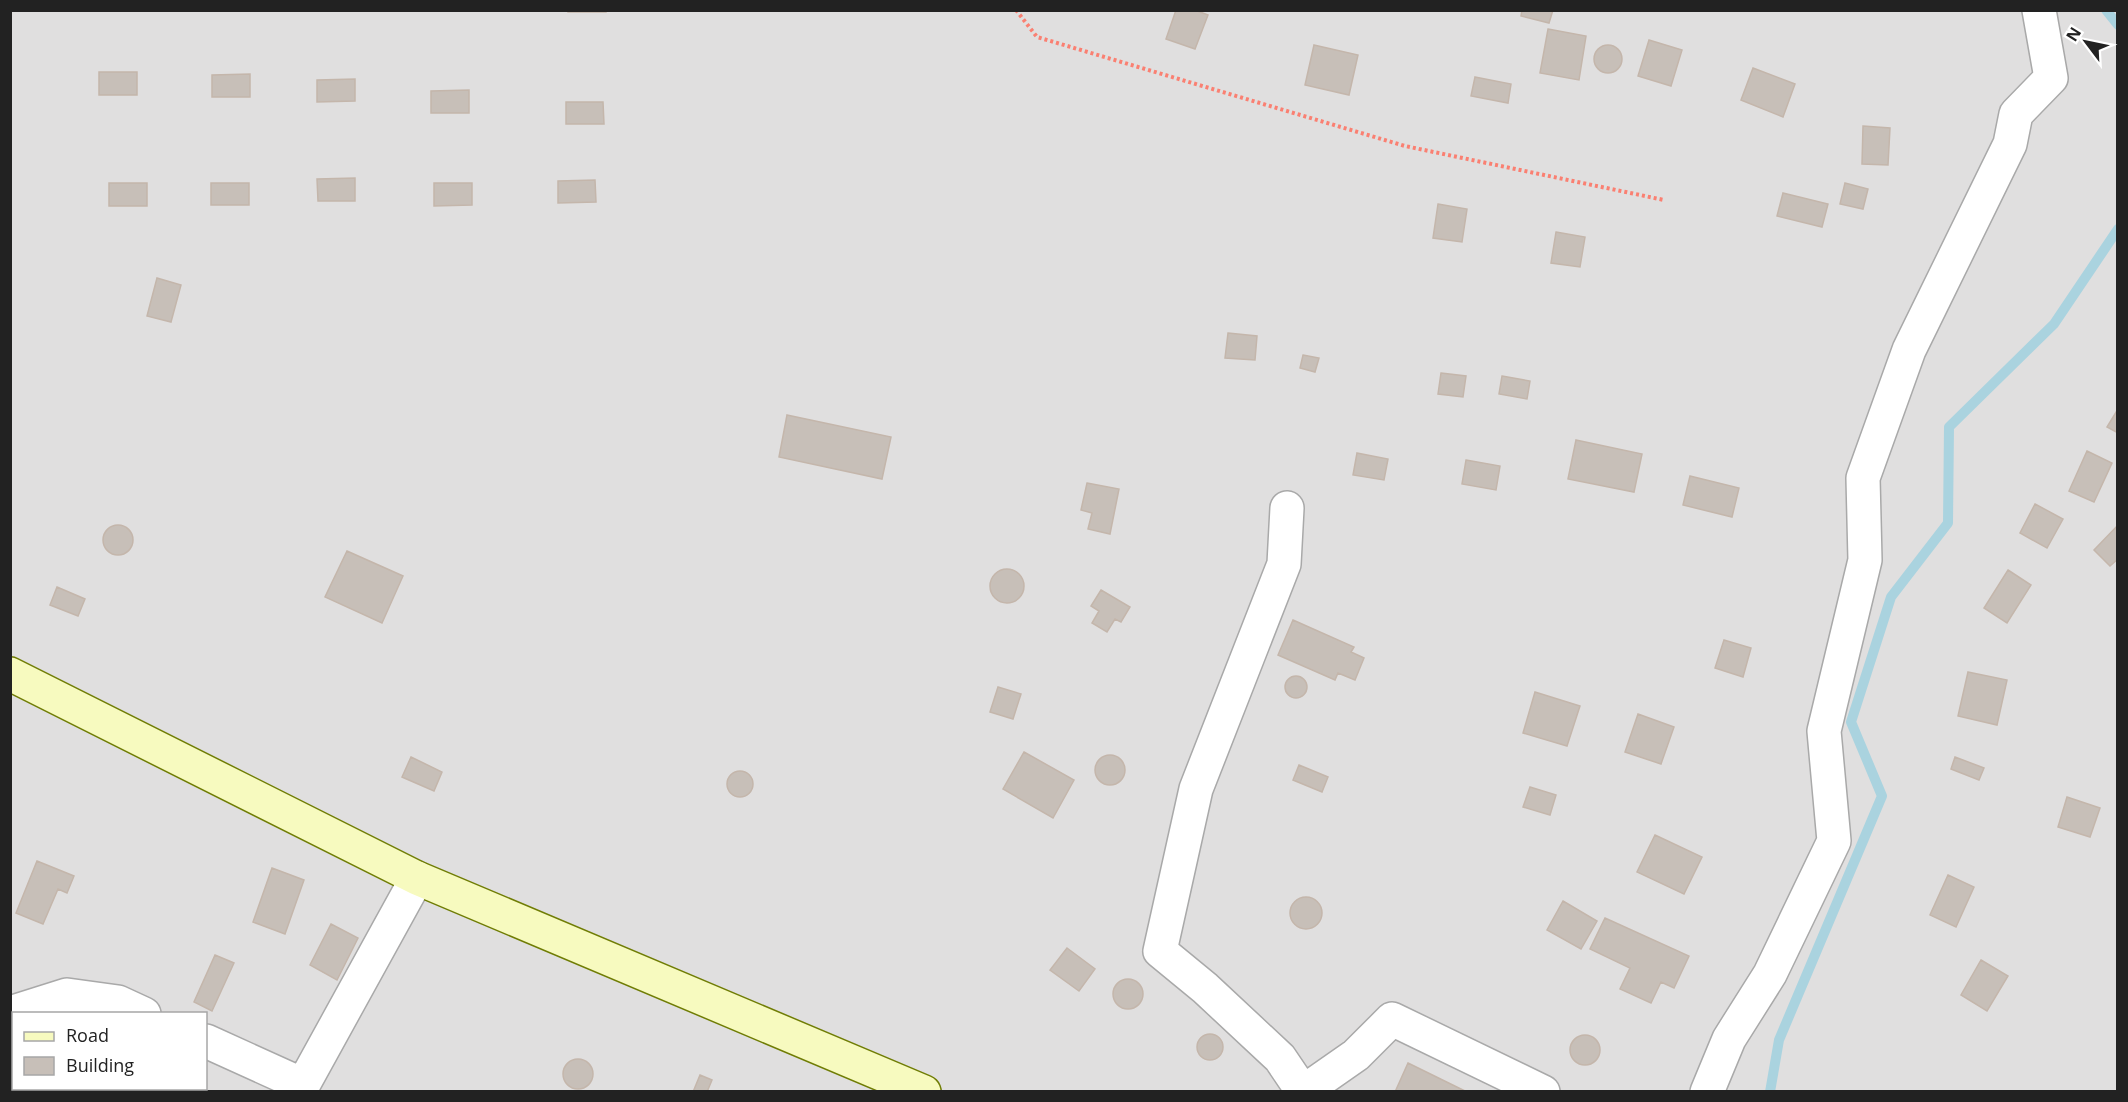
<svg xmlns="http://www.w3.org/2000/svg" width="2128" height="1102" viewBox="0 0 2128 1102" font-family="'Open Sans',sans-serif">
<style>
.residential{fill:#e0dfdf;fill-rule:evenodd}
.lines{fill:none;stroke-linecap:round;stroke-linejoin:round}
.stream{stroke:#aad3df;stroke-width:10}
.building{fill:#c7bfb8;stroke:#c4b6ab;stroke-width:1.5}
.street-casing{stroke:#a9a9a9;stroke-width:36}
.secondary-casing{stroke:#707d05;stroke-width:36}
.path{stroke:#fa8072;stroke-width:4;stroke-dasharray:3 3;stroke-linecap:butt}
.street{stroke:#fff;stroke-width:33}
.secondary{stroke:#f7fabf;stroke-width:33}
</style>
<rect width="100%" height="100%" fill="#f2efe9"/>
<path class="residential" d="M10,11H2117V1091H11ZM14,1014H206V1088H14Z"/>
<g class="lines">
<path class="stream" d="M2106,10L2118,25
M1770,1092L1779,1040L1882,796L1851,722L1891,597L1948,523L1949,427L2054,324L2118,229"/>
</g>
<path class="building" d="M568,10H606V12H568Z
M1176,10H1195L1208,15L1195,49L1166,39Z
M1522,10H1553L1549,23L1521,16Z
M1548,29L1586,36L1579,80L1540,73Z
M1649,40L1682,50L1671,86L1638,76Z
M1314,45L1358,55L1349,95L1305,85Z
M1594 59a14 14 0 1 1 28 0a14 14 0 1 1-28 0Z
M1753,68L1795,84L1783,117L1741,100Z
M99,72H137V95H99Z
M250,74V97H212V75Z
M1475,77L1511,84L1508,103L1471,96Z
M355,79V101L317,102V80Z
M469,90V113H431V91Z
M566,102H603L604,124H566Z
M1863,126L1890,128L1888,165L1862,164Z
M355,178V201H318L317,179Z
M595,180L596,202L558,203V181Z
M109,183H147V206H109Z
M211,183H249V205H211Z
M434,183H472V205L434,206Z
M1845,183L1868,189L1863,209L1840,204Z
M1783,193L1828,204L1822,227L1777,216Z
M1438,204L1467,209L1462,242L1433,238Z
M1556,232L1585,237L1580,267L1551,263Z
M157,278L181,285L171,322L147,316Z
M1228,333L1257,336L1255,360L1225,358Z
M1303,355L1319,358L1315,372L1300,368Z
M1441,373L1466,376L1463,397L1438,394Z
M1502,376L1530,381L1527,399L1499,394Z
M2118,409V433L2107,427Z
M787,415L891,437L882,479L779,457Z
M1576,440L1642,454L1634,492L1568,479Z
M2087,451L2112,463L2094,502L2069,491Z
M1357,453L1388,459L1384,480L1353,475Z
M1466,460L1500,466L1496,490L1462,484Z
M1690,476L1739,488L1732,517L1683,505Z
M1087,483L1119,489L1110,534L1088,529L1092,513L1081,510Z
M2035,504L2063,519L2047,548L2020,533Z
M2118,525V559L2110,566L2094,550Z
M103 540a15 15 0 1 1 30 0a15 15 0 1 1-30 0Z
M347,551L403,576L382,623L325,597Z
M990 586a17 17 0 1 1 34 0a17 17 0 1 1-34 0Z
M2008,570L2031,585L2007,623L1984,608Z
M57,587L85,599L78,616L50,605Z
M1101,590L1130,607L1121,622L1115,619L1107,632L1092,623L1099,611L1091,606Z
M1293,620L1354,647L1351,652L1364,658L1355,680L1338,673L1335,680L1278,655Z
M1724,640L1751,648L1743,677L1715,668Z
M1968,672L2007,680L1997,725L1958,716Z
M1285 687a11 11 0 1 1 22 0a11 11 0 1 1-22 0Z
M998,687L1021,694L1013,719L990,712Z
M1535,692L1580,706L1567,746L1523,733Z
M1638,714L1674,727L1661,764L1625,752Z
M1024,752L1074,780L1053,818L1003,789Z
M1095 770a15 15 0 1 1 30 0a15 15 0 1 1-30 0Z
M411,757L442,772L434,791L402,777Z
M1955,757L1984,768L1979,780L1951,769Z
M1299,765L1328,777L1322,792L1293,780Z
M727 784a13 13 0 1 1 26 0a13 13 0 1 1-26 0Z
M1530,787L1556,795L1550,815L1523,807Z
M2067,797L2100,808L2090,837L2058,827Z
M1655,835L1702,857L1684,894L1637,872Z
M37,861L74,876L67,893L58,889L43,924L16,913Z
M272,868L304,880L285,934L253,922Z
M1948,875L1974,887L1956,927L1930,915Z
M1290 913a16 16 0 1 1 32 0a16 16 0 1 1-32 0Z
M1563,901L1597,921L1581,949L1547,930Z
M1605,918L1689,956L1674,988L1661,982L1651,1003L1620,989L1630,968L1590,949Z
M331,924L358,938L337,980L310,965Z
M1067,948L1095,969L1079,991L1050,970Z
M215,955L234,963L212,1011L194,1002Z
M1981,960L2008,976L1987,1011L1961,995Z
M1113 994a15 15 0 1 1 30 0a15 15 0 1 1-30 0Z
M1197 1047a13 13 0 1 1 26 0a13 13 0 1 1-26 0Z
M1570 1050a15 15 0 1 1 30 0a15 15 0 1 1-30 0Z
M563 1074a15 15 0 1 1 30 0a15 15 0 1 1-30 0Z
M1408,1063L1467,1092H1395Z
M700,1075L712,1080L707,1092H693Z
M44,1088H121L122,1089L120,1092H43Z"/>
<g class="lines">
<g class="street-casing">
<path id="street" d="M1287,508L1284,564L1196,789L1160,951L1205,988L1280,1058L1303,1092
M10,1013L67,995L118,1002L144,1014
M206,1041L303,1085L417,878
M1303,1092L1356,1055L1392,1019L1543,1092
M1707,1092L1729,1039L1770,974L1834,841L1824,731L1865,560L1863,478L1909,350L2010,144L2016,114L2051,78L2039,10"/>
</g>
<g class="secondary-casing">
<path id="secondary" d="M10,674L417,878L924,1092"/>
</g>
<path class="path" d="M1016,10L1037,37L1405,146L1664,200"/>
<use href="#street" class="street"/>
<use href="#secondary" class="secondary"/>
</g>
<rect width="2128" height="1102" fill="none" stroke="#222222" stroke-width="24"/>
<rect x="12" y="1012" width="195" height="78" fill="#ffffff" stroke="#a7a7a7" stroke-width="1.5"/>
<rect x="24" y="1032" width="30" height="9" fill="#f7fabf" stroke="#a7a7a7" stroke-width="1.5"/>
<text x="66" y="1042" font-size="18" fill="#222222">Road</text>
<rect x="24" y="1057" width="30" height="18" fill="#c7bfb8" stroke="#a7a7a7" stroke-width="1.5"/>
<text x="66" y="1072" font-size="18" fill="#222222">Building</text>
<g transform="translate(2086 42) rotate(302)" stroke="#ffffff" stroke-width="4.5" paint-order="stroke">
<path d="M0-4.5L10 22L0 15L-10 22Z" fill="#222222"/>
<text y="-9" font-size="16" font-weight="bold" text-anchor="middle" fill="#222222">N</text>
</g>
</svg>
